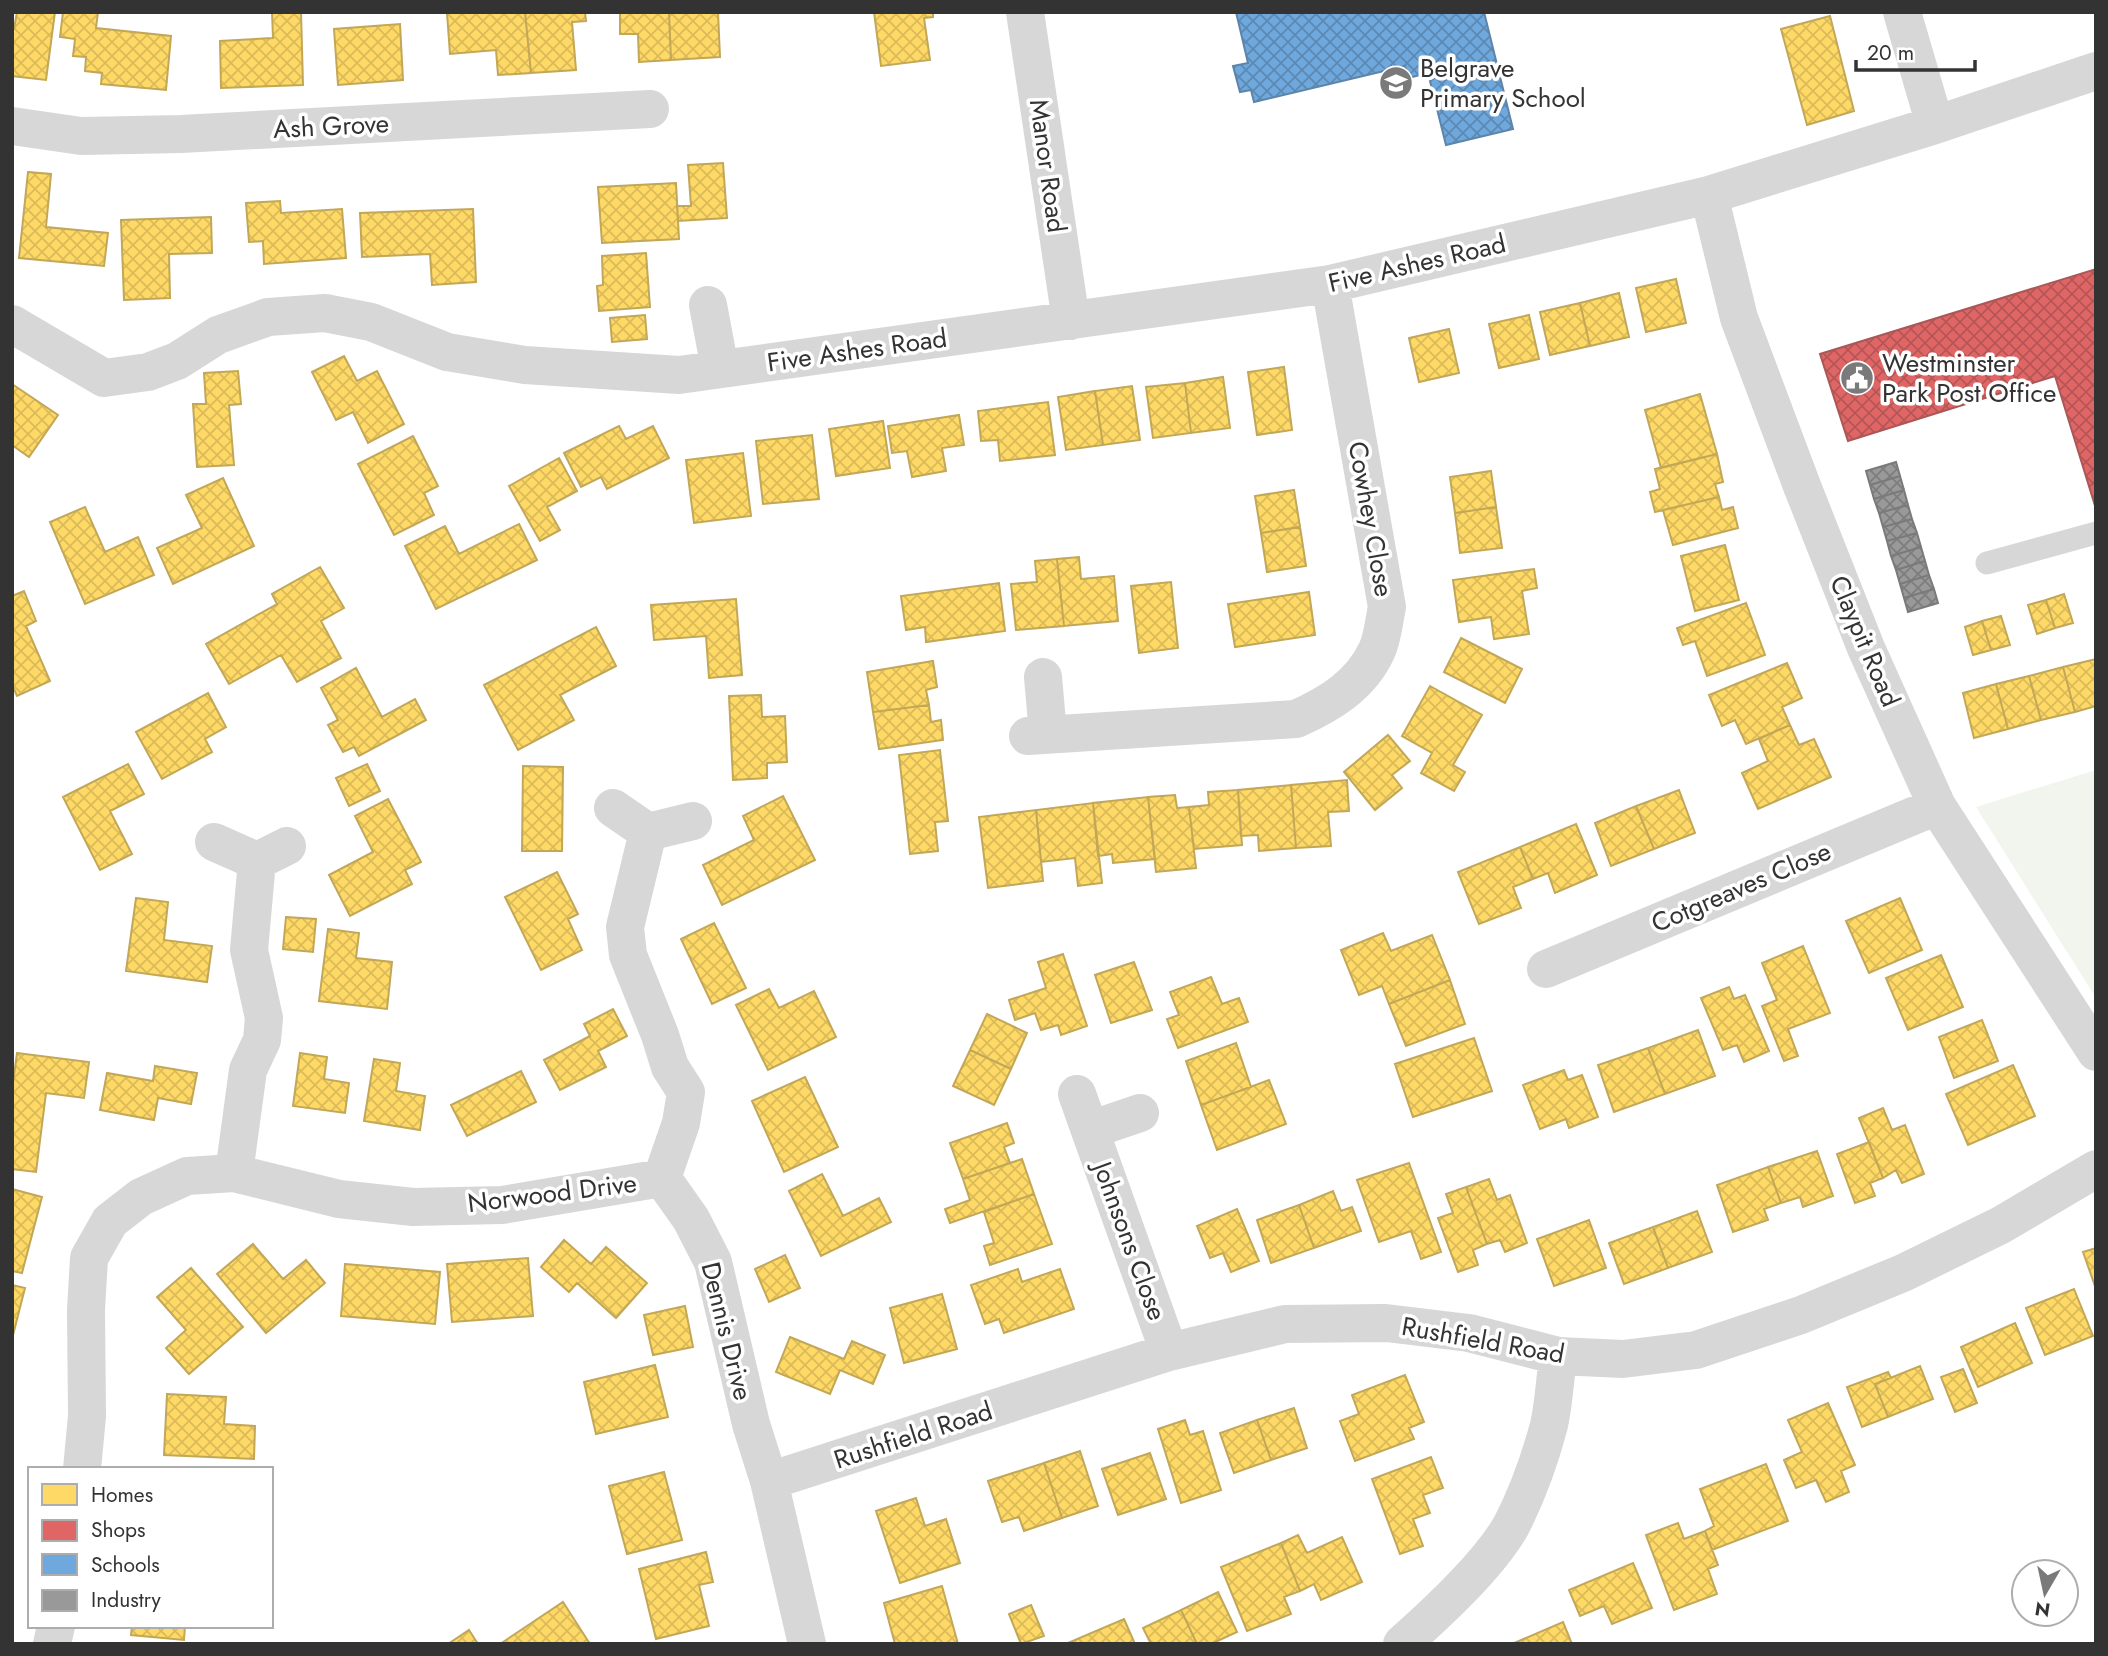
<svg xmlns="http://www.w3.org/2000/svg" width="2108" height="1656" viewBox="0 0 2108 1656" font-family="Jost,sans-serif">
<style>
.green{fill:#f1f5ed}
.homes{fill:url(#homes-cross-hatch);stroke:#c2a757;stroke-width:2}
.shops{fill:url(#shops-cross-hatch);stroke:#ac5757;stroke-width:2}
.schools{fill:url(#schools-cross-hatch);stroke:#5d85a9;stroke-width:2}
.industry{fill:url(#industry-cross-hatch);stroke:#7a7a7a;stroke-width:2}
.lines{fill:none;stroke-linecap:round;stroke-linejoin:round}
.service{stroke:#d7d7d7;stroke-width:23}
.minor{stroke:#d7d7d7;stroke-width:38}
.labels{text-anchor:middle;stroke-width:7;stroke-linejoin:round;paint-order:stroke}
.poi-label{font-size:26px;fill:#333;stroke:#fff;text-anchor:start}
.street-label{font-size:26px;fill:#333;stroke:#fff}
</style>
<defs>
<pattern id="homes-cross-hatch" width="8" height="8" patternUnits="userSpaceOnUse" patternTransform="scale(1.75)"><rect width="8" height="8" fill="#ffd966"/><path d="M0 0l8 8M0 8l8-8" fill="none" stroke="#dbbb59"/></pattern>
<pattern id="shops-cross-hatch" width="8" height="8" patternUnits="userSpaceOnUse" patternTransform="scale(1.75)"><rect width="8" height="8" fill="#e06666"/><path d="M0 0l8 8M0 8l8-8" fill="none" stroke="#b65555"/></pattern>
<pattern id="schools-cross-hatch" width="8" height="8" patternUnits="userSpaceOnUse" patternTransform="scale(1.75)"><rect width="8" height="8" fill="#6fa8dc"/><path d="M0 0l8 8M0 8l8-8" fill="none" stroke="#5c89b3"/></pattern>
<pattern id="industry-cross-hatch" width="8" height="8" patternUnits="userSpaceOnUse" patternTransform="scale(1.75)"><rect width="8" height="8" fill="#999"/><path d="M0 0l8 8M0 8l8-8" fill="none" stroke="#7d7d7d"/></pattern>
</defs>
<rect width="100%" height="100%" fill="#fff"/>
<path class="green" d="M2096,770V998L1976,807Z"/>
<path class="homes" d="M17,12H55L46,80L12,76V29H14Z
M63,12H98L96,28L171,36L166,90L101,84L102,73L85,71L86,57L73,56L75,39L60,37Z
M272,12H301L303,85L221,88L220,41L273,38Z
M525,12L531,73L498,75L496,50L450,54L447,13Z
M525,12H585L586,21L572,22L576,70L531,73Z
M620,12H669L671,60L639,62L638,34H620Z
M669,12H718L720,57L671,60Z
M874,12H933V17L924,18L930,60L881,66Z
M1830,16L1854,111L1807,125L1781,29Z
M400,24L403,80L338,85L334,29Z
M723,163L727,218L678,221L677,206H691L688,165Z
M28,172L51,174L46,227L108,233L104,266L19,258Z
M676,183L679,239L602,243L598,187Z
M280,201L281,213L342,209L346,258L264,264L263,241L249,242L246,203Z
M473,209L476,282L432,285L430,254L362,257L360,213Z
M211,217L212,253L169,254L170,298L124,300L121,220Z
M646,253L650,307L599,311L597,286L603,285L602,256Z
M1676,279L1686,323L1646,332L1636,288Z
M1619,293L1629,337L1590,346L1580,303Z
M1580,303L1590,346L1550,355L1540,312Z
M645,315L647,339L612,342L610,318Z
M1529,315L1539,359L1499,368L1489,324Z
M1449,329L1459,373L1419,382L1409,338Z
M344,356L357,381L377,371L404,424L368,443L353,412L336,420L312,372Z
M1284,367L1292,430L1257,435L1248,372Z
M238,371L241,404L229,405L234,465L197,467L193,404H206L204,373Z
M1223,377L1230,428L1191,433L1185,383Z
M1185,383L1191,433L1153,438L1146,387Z
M12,384L58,415L29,457L12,445Z
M1132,386L1140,440L1103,445L1095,391Z
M1095,391L1103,445L1066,450L1058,397Z
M1700,394L1717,454L1661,468L1645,410Z
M1048,402L1055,455L1000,461L998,440L981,441L978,411Z
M959,415L964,445L942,448L946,471L912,477L907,451L892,453L888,426Z
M883,421L890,468L836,476L829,429Z
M619,426L626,439L653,426L669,458L607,489L601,477L581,487L564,453Z
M812,435L819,499L763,504L756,441Z
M413,436L438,486L424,493L434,515L394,535L358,464Z
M743,453L751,516L694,523L686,460Z
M1717,454L1723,482L1715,484L1719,497L1655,512L1650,492L1660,489L1655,469Z
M559,458L577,491L547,507L560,530L540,541L509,486Z
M1491,471L1496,507L1455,513L1450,477Z
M223,478L254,546L173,584L157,548L202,528L186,495Z
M1294,490L1300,527L1261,533L1255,496Z
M1719,497L1722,510L1733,507L1738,528L1673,545L1663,510Z
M85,507L105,552L138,537L154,575L85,604L50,522Z
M1496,507L1502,548L1460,553L1455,513Z
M519,524L537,560L436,609L405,546L445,526L459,554Z
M1300,527L1306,566L1267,572L1261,533Z
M1725,545L1739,600L1695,611L1681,556Z
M1079,557L1081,579L1114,576L1118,621L1064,626L1057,559Z
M1057,559L1064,626L1016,630L1011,584L1037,582L1035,561Z
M320,567L344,608L321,621L341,658L297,682L281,655L229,684L206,644L277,604L272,594Z
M1534,569L1537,588L1522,591L1529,634L1494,639L1491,617L1459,622L1453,580Z
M1171,582L1178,648L1139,653L1131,586Z
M999,583L1005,631L926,642L925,627L906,630L901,596Z
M24,591L36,621L26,626L50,681L17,696L12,685V596Z
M1309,592L1315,635L1235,647L1228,604Z
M2064,594L2073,623L2055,628L2046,600Z
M736,599L742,675L709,678L706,636L654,640L651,605Z
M2046,600L2055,628L2037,634L2028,605Z
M1746,603L1765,655L1707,676L1695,641L1683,645L1677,628Z
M2001,616L2010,645L1991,650L1982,621Z
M1982,621L1991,650L1973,655L1965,627Z
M596,627L616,666L560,695L574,720L518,750L484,685Z
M1461,638L1522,669L1505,703L1444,672Z
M2096,659V706L2075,712L2063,667Z
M933,661L937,687L926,690L929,705L873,712L867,672Z
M1787,663L1802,698L1782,707L1790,725L1746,744L1735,720L1722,726L1709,695Z
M2063,667L2075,712L2041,720L2029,676Z
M356,668L382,717L415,699L426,720L359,756L354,747L343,752L328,725L338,720L321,688Z
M2029,676L2041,720L2008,729L1996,684Z
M1996,684L2008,729L1974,738L1963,693Z
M1430,686L1482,715L1453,765L1465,772L1454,791L1421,773L1432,753L1402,736Z
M208,693L226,727L205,739L212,752L162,779L136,732Z
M761,695L762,717L785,716L787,762L767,763V778L733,780L729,696Z
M929,705L931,722L941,720L943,740L879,749L873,712Z
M1790,725L1799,745L1814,739L1831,777L1758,809L1742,773L1768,761L1759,739Z
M1388,735L1410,761L1392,775L1402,788L1375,810L1344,772Z
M940,750L948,821L935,822L938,851L910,854L899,755Z
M128,764L144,794L110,811L132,854L100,870L63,797Z
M367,764L380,791L349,806L336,778Z
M523,766L563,767L562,851H522Z
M1347,780L1349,811L1328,812L1331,846L1296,848L1291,785Z
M1291,785L1296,848L1259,851L1258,835L1241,836L1238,790Z
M1238,790L1242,845L1194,849L1189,807L1209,805L1208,792Z
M1679,790L1695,833L1654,849L1636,806Z
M1175,795L1177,808L1189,807L1196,868L1156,872L1148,797Z
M783,796L815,860L722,905L703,865L754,840L743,816Z
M1148,797L1155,859L1113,863L1112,854L1098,856L1093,803Z
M388,799L421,862L405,870L412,884L350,916L329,875L373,852L355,816Z
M1093,803L1102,883L1078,886L1075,858L1041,862L1036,810Z
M1636,806L1654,849L1611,866L1595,823Z
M1036,810L1043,881L988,888L979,817Z
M1576,824L1597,875L1555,893L1548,873L1533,879L1520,847Z
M1520,847L1533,879L1513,887L1521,908L1479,924L1458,872Z
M557,872L578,914L568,919L582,950L541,970L505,897Z
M136,898L168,902L164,940L212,946L207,982L126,971Z
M1900,898L1922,950L1869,973L1846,921Z
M286,917L316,919L313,952L283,949Z
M714,923L746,988L712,1004L681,939Z
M328,929L359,933L356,958L392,962L387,1009L319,1001Z
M1383,933L1391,951L1432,935L1450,980L1389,1004L1382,986L1359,995L1341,950Z
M1803,946L1830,1013L1788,1029L1798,1056L1784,1061L1762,1006L1777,1000L1762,963Z
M1063,954L1087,1026L1061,1035L1058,1025L1041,1030L1035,1013L1015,1020L1009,1000L1046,988L1038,962Z
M1941,955L1963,1007L1908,1030L1886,978Z
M1134,962L1152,1010L1111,1023L1095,975Z
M1211,977L1222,1004L1239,998L1248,1022L1178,1048L1167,1019L1179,1015L1170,992Z
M1450,980L1465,1024L1406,1046L1389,1004Z
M1729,987L1734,999L1745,995L1769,1051L1744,1062L1737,1045L1723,1050L1701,998Z
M769,989L779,1008L814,991L836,1037L768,1070L736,1005Z
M613,1009L627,1036L598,1051L606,1067L560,1090L544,1060L590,1036L584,1024Z
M987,1014L1027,1033L1011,1069L970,1050Z
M1982,1020L1998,1061L1954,1078L1939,1037Z
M1698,1030L1715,1076L1665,1094L1648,1048Z
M1474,1038L1492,1091L1413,1117L1395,1064Z
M1236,1043L1251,1087L1201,1105L1186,1061Z
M1648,1048L1665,1094L1614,1112L1598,1065Z
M970,1050L1011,1069L994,1105L953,1086Z
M17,1053L89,1062L84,1098L46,1093L36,1172L12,1169V1090Z
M300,1053L327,1057L324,1079L349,1083L345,1113L293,1106Z
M374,1059L400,1063L396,1091L425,1096L420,1130L364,1121Z
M2013,1065L2035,1116L1968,1145L1946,1094Z
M155,1066L197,1073L191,1104L158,1098L154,1120L100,1110L107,1073L153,1081Z
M1564,1070L1568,1080L1582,1075L1598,1117L1569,1128L1566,1119L1540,1129L1523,1085Z
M521,1071L536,1102L467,1136L451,1105Z
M805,1077L838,1147L784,1172L752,1101Z
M1269,1080L1286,1124L1217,1150L1201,1105Z
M1883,1108L1892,1130L1905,1125L1924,1174L1902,1183L1896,1170L1883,1178L1859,1118Z
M1007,1123L1014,1143L1004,1147L1010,1163L963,1179L950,1143Z
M1869,1142L1883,1178L1870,1183L1875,1196L1855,1203L1837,1154Z
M1817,1151L1833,1196L1803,1207L1800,1197L1781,1203L1768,1167Z
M1022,1159L1034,1194L950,1223L945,1209L970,1200L963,1179Z
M1409,1163L1441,1252L1421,1259L1411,1231L1379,1242L1357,1180Z
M1768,1167L1781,1203L1764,1209L1768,1220L1733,1232L1717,1185Z
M822,1174L843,1216L879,1198L891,1222L821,1256L789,1191Z
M1489,1179L1497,1200L1510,1195L1527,1243L1505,1252L1500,1240L1487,1244L1466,1187Z
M1466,1187L1487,1244L1473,1250L1478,1265L1458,1272L1438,1218L1453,1213L1446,1194Z
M12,1189L42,1197L22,1273L12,1271Z
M1333,1191L1341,1211L1352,1207L1361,1231L1314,1248L1299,1205Z
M1034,1194L1052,1244L990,1265L984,1246L994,1243L984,1212Z
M1299,1205L1314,1248L1271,1263L1257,1220Z
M1237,1209L1259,1261L1231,1272L1223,1253L1210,1258L1197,1226Z
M1697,1211L1712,1252L1668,1268L1653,1227Z
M1589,1220L1606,1268L1554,1286L1537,1239Z
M1653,1227L1668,1268L1624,1284L1609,1243Z
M564,1240L591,1264L606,1247L647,1283L616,1318L577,1283L569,1292L541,1267Z
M253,1244L283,1279L306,1260L325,1283L266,1333L217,1274Z
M2096,1248V1289L2083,1252Z
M785,1255L800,1288L769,1302L755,1269Z
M528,1258L533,1316L452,1322L447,1264Z
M345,1264L440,1272L435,1324L341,1316Z
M191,1268L243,1327L189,1374L166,1348L186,1330L157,1297Z
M1018,1269L1022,1282L1060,1269L1074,1309L1004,1333L999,1319L985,1324L971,1285Z
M12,1285L25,1288L12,1339Z
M2074,1289L2093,1336L2045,1355L2026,1308Z
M942,1294L957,1349L904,1363L890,1308Z
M685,1306L693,1347L653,1355L644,1315Z
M2015,1323L2032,1363L1978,1387L1961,1347Z
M790,1337L844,1359L852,1341L885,1355L873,1384L840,1370L830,1394L776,1372Z
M655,1365L668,1417L596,1434L584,1382Z
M1920,1366L1933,1399L1888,1417L1875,1384Z
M1963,1369L1977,1403L1955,1412L1941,1377Z
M1888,1372L1891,1378L1875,1384L1888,1417L1862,1427L1847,1387Z
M1405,1375L1424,1422L1409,1428L1414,1439L1355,1461L1340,1421L1359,1414L1352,1395Z
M167,1394L226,1397L224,1424L255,1426L254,1459L164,1455Z
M1828,1403L1855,1465L1841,1471L1849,1492L1826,1502L1816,1480L1796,1488L1784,1460L1802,1452L1788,1420Z
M1294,1408L1307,1448L1271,1460L1257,1420Z
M1185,1420L1190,1435L1203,1431L1221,1490L1181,1503L1158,1429Z
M1257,1420L1271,1460L1234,1473L1220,1433Z
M1080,1451L1098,1506L1062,1518L1044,1463Z
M1150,1453L1166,1499L1118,1515L1102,1469Z
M1431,1457L1443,1488L1423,1495L1430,1513L1413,1519L1423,1546L1400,1554L1372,1479Z
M1044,1463L1062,1518L1024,1531L1019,1517L1002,1522L988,1481Z
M1766,1464L1788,1521L1712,1550L1705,1531L1714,1526L1700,1489Z
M664,1472L682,1540L627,1554L609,1486Z
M916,1498L925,1526L946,1519L960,1563L900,1583L876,1511Z
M1678,1523L1684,1539L1705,1531L1718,1565L1708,1569L1717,1594L1674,1610L1646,1535Z
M1298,1535L1307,1553L1342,1537L1362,1582L1321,1600L1314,1584L1300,1591L1281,1543Z
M1281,1543L1300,1591L1284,1597L1291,1614L1247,1631L1221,1567Z
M706,1552L713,1582L699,1585L709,1626L656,1639L639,1569Z
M1633,1563L1652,1608L1612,1624L1604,1606L1580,1616L1569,1590Z
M942,1586L958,1644H895L884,1603Z
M1218,1592L1237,1632L1211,1644H1197L1181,1610Z
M563,1602L590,1644H500Z
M1031,1605L1044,1636L1021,1644L1009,1614Z
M1181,1610L1197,1644H1151L1143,1628Z
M1124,1619L1135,1644L1068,1643Z
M1563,1622L1572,1644H1512Z
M132,1626H185L184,1640L131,1635Z
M469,1630L478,1644H448Z"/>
<path class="shops" d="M2096,269V509L2055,376L1848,441L1820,354Z"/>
<path class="schools" d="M1236,12H1484L1513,129L1446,145L1428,73L1408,78L1405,66L1254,102L1251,90L1240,92L1233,66L1248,63Z"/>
<path class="industry" d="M1896,462L1900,476L1870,485L1866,471Z
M1900,476L1904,490L1874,499L1870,485Z
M1904,490L1908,505L1879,513L1874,499Z
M1908,505L1912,519L1883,527L1879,513Z
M1912,519L1917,533L1887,541L1883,527Z
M1917,533L1921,547L1891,556L1887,541Z
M1921,547L1925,561L1896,570L1891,556Z
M1925,561L1929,575L1900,584L1896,570Z
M1929,575L1934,589L1904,598L1900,584Z
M1934,589L1938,603L1908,612L1904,598Z"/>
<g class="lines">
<path class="service" d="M1987,563L2096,533"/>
<path class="minor" d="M1025,12L1071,321
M1902,12L1935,125
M12,126L81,136L181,134L650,109
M1709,195L1739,318L1802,486L1866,648L1937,806L2096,1052
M708,305L720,369
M12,324L104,378L148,372L177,361L218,335L268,317L325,313L371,322L447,352L525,365L679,375L1330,284L1709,195L1935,125L2096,71
M1043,677L1048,734
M1028,736L1296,719C1330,704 1361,685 1377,650C1383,637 1384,620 1387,607L1330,284
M613,808L648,832L693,821
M648,832L625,927L628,955L660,1035L670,1067L686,1092L681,1123L662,1178L691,1219L713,1262L751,1424L769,1481L807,1644
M214,842L257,861L287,846
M1546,969L1937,806
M1077,1094L1169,1352
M1090,1130L1140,1113
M234,1173L248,1070L262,1040L264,1018L249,950L257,861
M82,1469L87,1416L86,1310L89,1258L110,1221L141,1197L187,1176L234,1173L339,1199L413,1207L502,1205L662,1178
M769,1481L1169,1352L1285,1324L1386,1323L1469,1333L1558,1356L1623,1359L1696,1350L1801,1315L1903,1273L2001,1225L2096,1169
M52,1644L56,1626
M1402,1644C1437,1613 1488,1566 1511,1526C1527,1495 1540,1459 1549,1425C1554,1403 1555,1379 1558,1356"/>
</g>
<defs>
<g id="school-disc" transform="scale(1.75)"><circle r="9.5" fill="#7a7a7a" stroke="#fff"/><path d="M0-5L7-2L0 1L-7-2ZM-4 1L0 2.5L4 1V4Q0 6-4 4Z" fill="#fff"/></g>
<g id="civic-disc" transform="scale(1.75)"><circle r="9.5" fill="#7a7a7a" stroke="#fff"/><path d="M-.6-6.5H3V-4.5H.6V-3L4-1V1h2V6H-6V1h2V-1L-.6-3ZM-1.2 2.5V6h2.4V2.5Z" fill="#fff"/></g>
</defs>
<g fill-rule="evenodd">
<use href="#school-disc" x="1396" y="83"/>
<use href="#civic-disc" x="1857" y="378"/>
</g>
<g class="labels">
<g class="poi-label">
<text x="1420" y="77">Belgrave<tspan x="1420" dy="30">Primary School</tspan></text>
<text x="1882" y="372">Westminster<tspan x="1882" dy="30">Park Post Office</tspan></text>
</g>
<g class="street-label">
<text transform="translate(331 126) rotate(-3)" y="9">Ash Grove</text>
<text transform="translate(1048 166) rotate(82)" y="9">Manor Road</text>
<text transform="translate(1417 263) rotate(-13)" y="9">Five Ashes Road</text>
<text transform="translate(857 350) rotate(-8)" y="9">Five Ashes Road</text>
<text transform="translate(1371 519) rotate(80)" y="9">Cowhey Close</text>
<text transform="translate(1865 641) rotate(67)" y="9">Claypit Road</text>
<text transform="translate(1741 887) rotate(-23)" y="9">Cotgreaves Close</text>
<text transform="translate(552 1193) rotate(-7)" y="9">Norwood Drive</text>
<text transform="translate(1130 1241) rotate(70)" y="9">Johnsons Close</text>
<text transform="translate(727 1331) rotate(76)" y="9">Dennis Drive</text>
<text transform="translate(1483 1340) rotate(10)" y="9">Rushfield Road</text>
<text transform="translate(913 1435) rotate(-18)" y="9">Rushfield Road</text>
</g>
</g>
<rect width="2108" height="1656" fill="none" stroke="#333333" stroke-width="28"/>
<rect x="28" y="1467" width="245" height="161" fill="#ffffff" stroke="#adadad" stroke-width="2"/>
<rect x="42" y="1484" width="35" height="21" fill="#ffd966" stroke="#adadad" stroke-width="2"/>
<text x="91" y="1502" font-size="21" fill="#333333">Homes</text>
<rect x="42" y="1520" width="35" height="21" fill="#e06666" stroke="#adadad" stroke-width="2"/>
<text x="91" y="1537" font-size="21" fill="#333333">Shops</text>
<rect x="42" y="1554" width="35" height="21" fill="#6fa8dc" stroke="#adadad" stroke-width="2"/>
<text x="91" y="1572" font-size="21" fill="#333333">Schools</text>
<rect x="42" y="1590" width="35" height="21" fill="#999999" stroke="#adadad" stroke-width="2"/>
<text x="91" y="1607" font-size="21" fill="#333333">Industry</text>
<g transform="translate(2045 1593) rotate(189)"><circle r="33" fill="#ffffff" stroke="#adadad" stroke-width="2"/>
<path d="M0-5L12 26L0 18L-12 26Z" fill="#7a7a7a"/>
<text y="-10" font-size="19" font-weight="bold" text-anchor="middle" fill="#333333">N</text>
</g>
<path d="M1856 60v10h119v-10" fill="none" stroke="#333333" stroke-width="3.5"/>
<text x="1867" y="60" font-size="21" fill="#333333" stroke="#ffffff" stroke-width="5" paint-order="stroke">20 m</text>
</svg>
